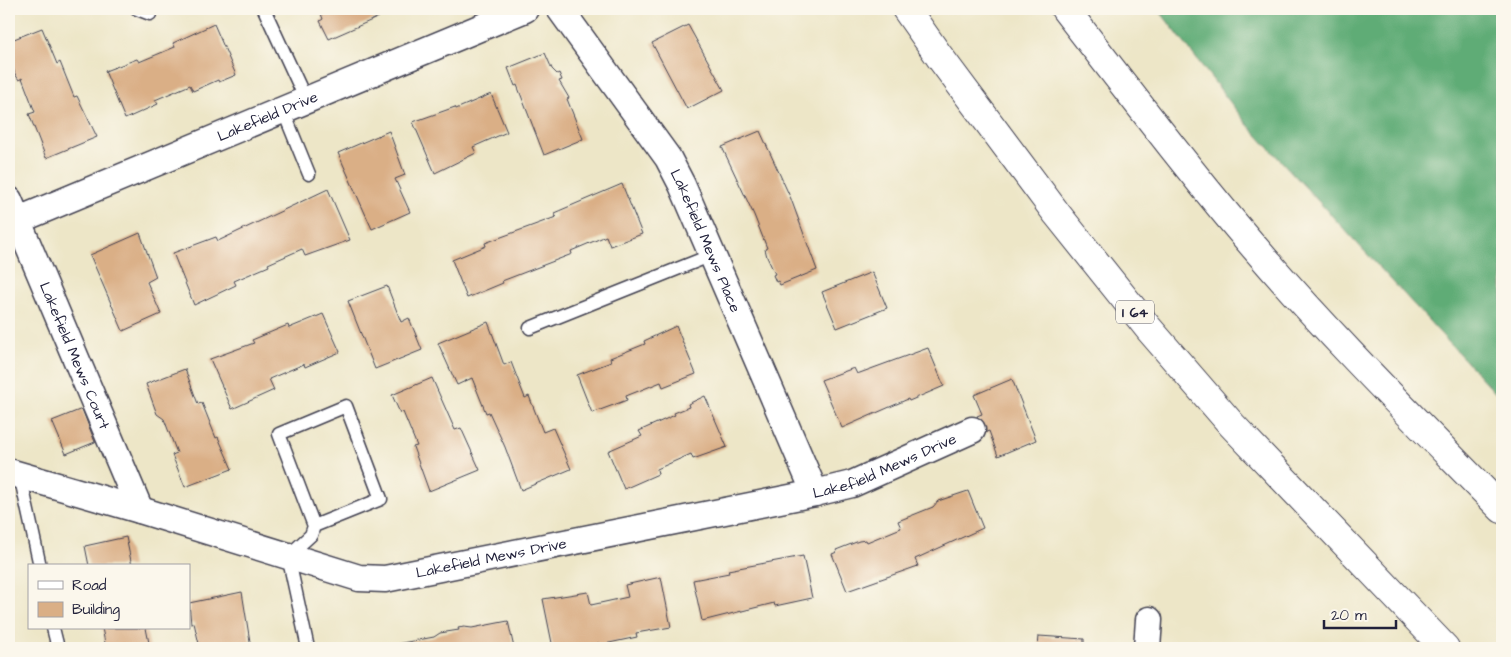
<svg xmlns="http://www.w3.org/2000/svg" width="1511" height="657" viewBox="0 0 1511 657" font-family="'Architects Daughter',sans-serif">
<style>
.forest{fill:#5fac76;stroke:#406758}
.building{fill:#daaf86}
.lines{fill:none;stroke-linecap:round;stroke-linejoin:round}
.service-casing{stroke:#403f50;stroke-width:15}
.minor-casing{stroke:#403f50;stroke-width:29}
.motorway-casing{stroke:#403f50;stroke-width:30}
.service{stroke:#fff;stroke-width:12}
.minor{stroke:#fff;stroke-width:26}
.motorway{stroke:#fff;stroke-width:28}
.labels{text-anchor:middle;stroke-width:4.5;stroke-linejoin:round;paint-order:stroke}
.shield{fill:#fbf7ec;stroke:#636270;stroke-width:1}
.shield-label{font-size:14px;font-weight:bold;fill:#22223b}
.street-label{font-size:15px;fill:#22223b;stroke:#fbf7ec}
</style>
<rect width="100%" height="100%" fill="#fbf7ec"/>
<filter id="ink" filterUnits="userSpaceOnUse"><feTurbulence type="fractalNoise" baseFrequency=".02" numOctaves="2"/><feDisplacementMap in="SourceGraphic" scale="10" xChannelSelector="R" yChannelSelector="G"/><feConvolveMatrix kernelMatrix="1 2 1 2 8 2 1 2 1" color-interpolation-filters="sRGB"/></filter>
<filter id="wash" filterUnits="userSpaceOnUse"><feTurbulence type="fractalNoise" baseFrequency=".0096" numOctaves="4" result="noise"/><feDisplacementMap in="SourceGraphic" scale="20" xChannelSelector="R" yChannelSelector="G"/><feGaussianBlur stdDeviation="1.12" result="paint"/><feColorMatrix in="noise" values="0 0 0 0 0 0 0 0 0 0 0 0 0 0 0 0 0 1.4 0 .05"/><feComposite in="paint" operator="in"/></filter>
<g filter="url(#wash)">
<rect width="100%" height="100%" fill="#ede6c7"/>
<path class="forest" d="M1158,9H1502V400L1247,124Z"/>
<g id="blocks">
<path class="building" d="M319,9H376L379,17L329,39L320,21L323,19Z
M214,24L236,75L219,82L218,80L193,91L190,85L155,100L158,104L125,119L105,71L137,59L139,62L175,47L173,43Z
M688,25L724,90L687,109L652,43Z
M42,28L57,64L60,62L74,97L77,96L97,137L46,158L29,114L35,112L22,78L19,80L15,74L9,54V41Z
M545,53L552,69L557,74L559,73L562,80L559,81L569,98L567,99L583,139L544,155L517,85L515,86L508,68Z
M491,94L507,132L473,147L476,153L435,173L413,122L455,107L456,109Z
M389,131L405,175L395,179L410,212L372,229L338,153Z
M760,131L791,199L817,270L780,285L778,281L776,282L773,275L775,274L767,257L765,249L767,248L754,215L722,147Z
M622,184L642,234L610,246L606,236L571,251L572,254L502,281L503,283L467,298L452,260L486,246L485,243L556,217L554,213Z
M328,189L350,240L305,256L302,249L268,264L269,266L234,281L236,285L194,305L173,253L216,237L218,241Z
M140,233L156,277L147,282L161,314L123,331L90,255Z
M872,272L887,308L837,328L822,292Z
M387,286L401,322L409,318L422,350L375,369L348,301Z
M323,314L340,352L305,367L304,364L269,379L274,390L232,409L210,359L254,343L252,340L288,325L289,328Z
M488,322L504,365L511,362L525,398L529,396L543,432L553,428L571,469L521,490L505,447L489,412L486,413L472,378L457,385L438,343Z
M676,326L696,374L663,387L661,382L626,396L627,400L592,413L577,375L611,362L610,358L645,344L644,341Z
M928,348L944,386L909,401L908,399L842,428L821,380L854,368L857,374Z
M185,369L198,404L202,403L216,438L218,437L232,469L185,487L172,455L177,453L164,419L157,414L146,384Z
M432,378L455,430L461,428L480,470L429,491L413,447L417,446L403,412L400,413L392,395Z
M1012,379L1036,440L998,456L989,431L984,433L977,416L982,414L974,395Z
M705,396L727,447L693,459L691,454L657,469L658,474L624,489L608,451L642,436L639,431L675,415L674,413L689,407L688,404Z
M82,409L95,442L66,454L52,421Z
M968,491L983,528L915,559L918,566L847,591L832,554L837,552L836,550L859,541L866,540L867,542L901,528L898,521L933,507L938,501Z
M126,537L132,566H89L85,546Z
M803,556L812,598L775,606L774,603L702,621L693,580L729,573L728,570Z
M661,577L671,627L636,633L637,637L600,645L599,643L575,648H553L543,599L588,592L591,605L628,597L625,585Z
M242,592L251,648H200L194,623L191,624L189,603Z
M508,621L514,648H375L434,637L440,633L459,630L458,628L464,627L472,628Z
M102,628H146L150,648H106Z
M1039,636L1084,639V648H1038Z"/>
</g>
</g>
<g filter="url(#ink)">
<use href="#blocks" fill-opacity="0" stroke="#403f50" stroke-width="1"/>
<g class="lines">
<g class="service-casing">
<path id="service" d="M137,9L150,14
M264,9L306,100
M283,110L309,174
M530,328L712,255
M20,475L40,566
M53,628L58,648
M308,648L288,556L311,535L314,526L381,499L346,406L279,434L314,526"/>
</g>
<g class="minor-casing">
<g id="minor">
<path id="s1" d="M560,9L668,158L682,185L815,493"/>
<path id="s2" d="M9,200L140,510"/>
<path id="s3" d="M9,224L525,9"/>
<path id="s4" d="M9,472L140,510L359,578L385,579L815,493L852,484L972,430"/>
<path d="M1147,648L1149,620"/>
</g>
</g>
<g class="motorway-casing">
<path id="motorway" d="M906,9L939,56L1057,214L1149,329L1232,425L1445,648
M1065,9C1127,89 1189,171 1255,248C1333,339 1418,423 1502,509"/>
</g>
<use href="#service" class="service"/>
<use href="#minor" class="minor"/>
<use href="#motorway" class="motorway"/>
</g>
</g>
<g class="labels">
<rect class="shield" x="1116" y="300.5" width="38" height="23" rx="4"/>
<g class="shield-label">
<text x="1135" y="317">I 64</text>
</g>
<g class="street-label">
<text dy="5" stroke="none"><textPath href="#s3" startOffset="280">Lakefield Drive</textPath></text>
<text dy="5" stroke="none"><textPath href="#s1" startOffset="275">Lakefield Mews Place</textPath></text>
<text dy="5" stroke="none"><textPath href="#s2" startOffset="169">Lakefield Mews Court</textPath></text>
<text dy="5" stroke="none"><textPath href="#s4" startOffset="905">Lakefield Mews Drive</textPath></text>
<text dy="5" stroke="none"><textPath href="#s4" startOffset="500">Lakefield Mews Drive</textPath></text>
</g>
</g>
<rect width="1511" height="657" fill="none" stroke="#fbf7ec" stroke-width="30"/>
<rect x="28" y="564" width="162" height="65" fill="#fbf7ec" stroke="#a4a2a5"/>
<rect x="38" y="581" width="25" height="8" fill="#ffffff" stroke="#a4a2a5"/>
<text x="72" y="590" font-size="15" fill="#22223b">Road</text>
<rect x="38" y="602" width="25" height="15" fill="#daaf86" stroke="#a4a2a5"/>
<text x="72" y="614" font-size="15" fill="#22223b">Building</text>
<path d="M1324 620v8h72v-8" fill="none" stroke="#22223b" stroke-width="2.5"/>
<text x="1331" y="620" font-size="15" fill="#22223b" stroke="#fbf7ec" stroke-width="4" paint-order="stroke">20 m</text>
</svg>
